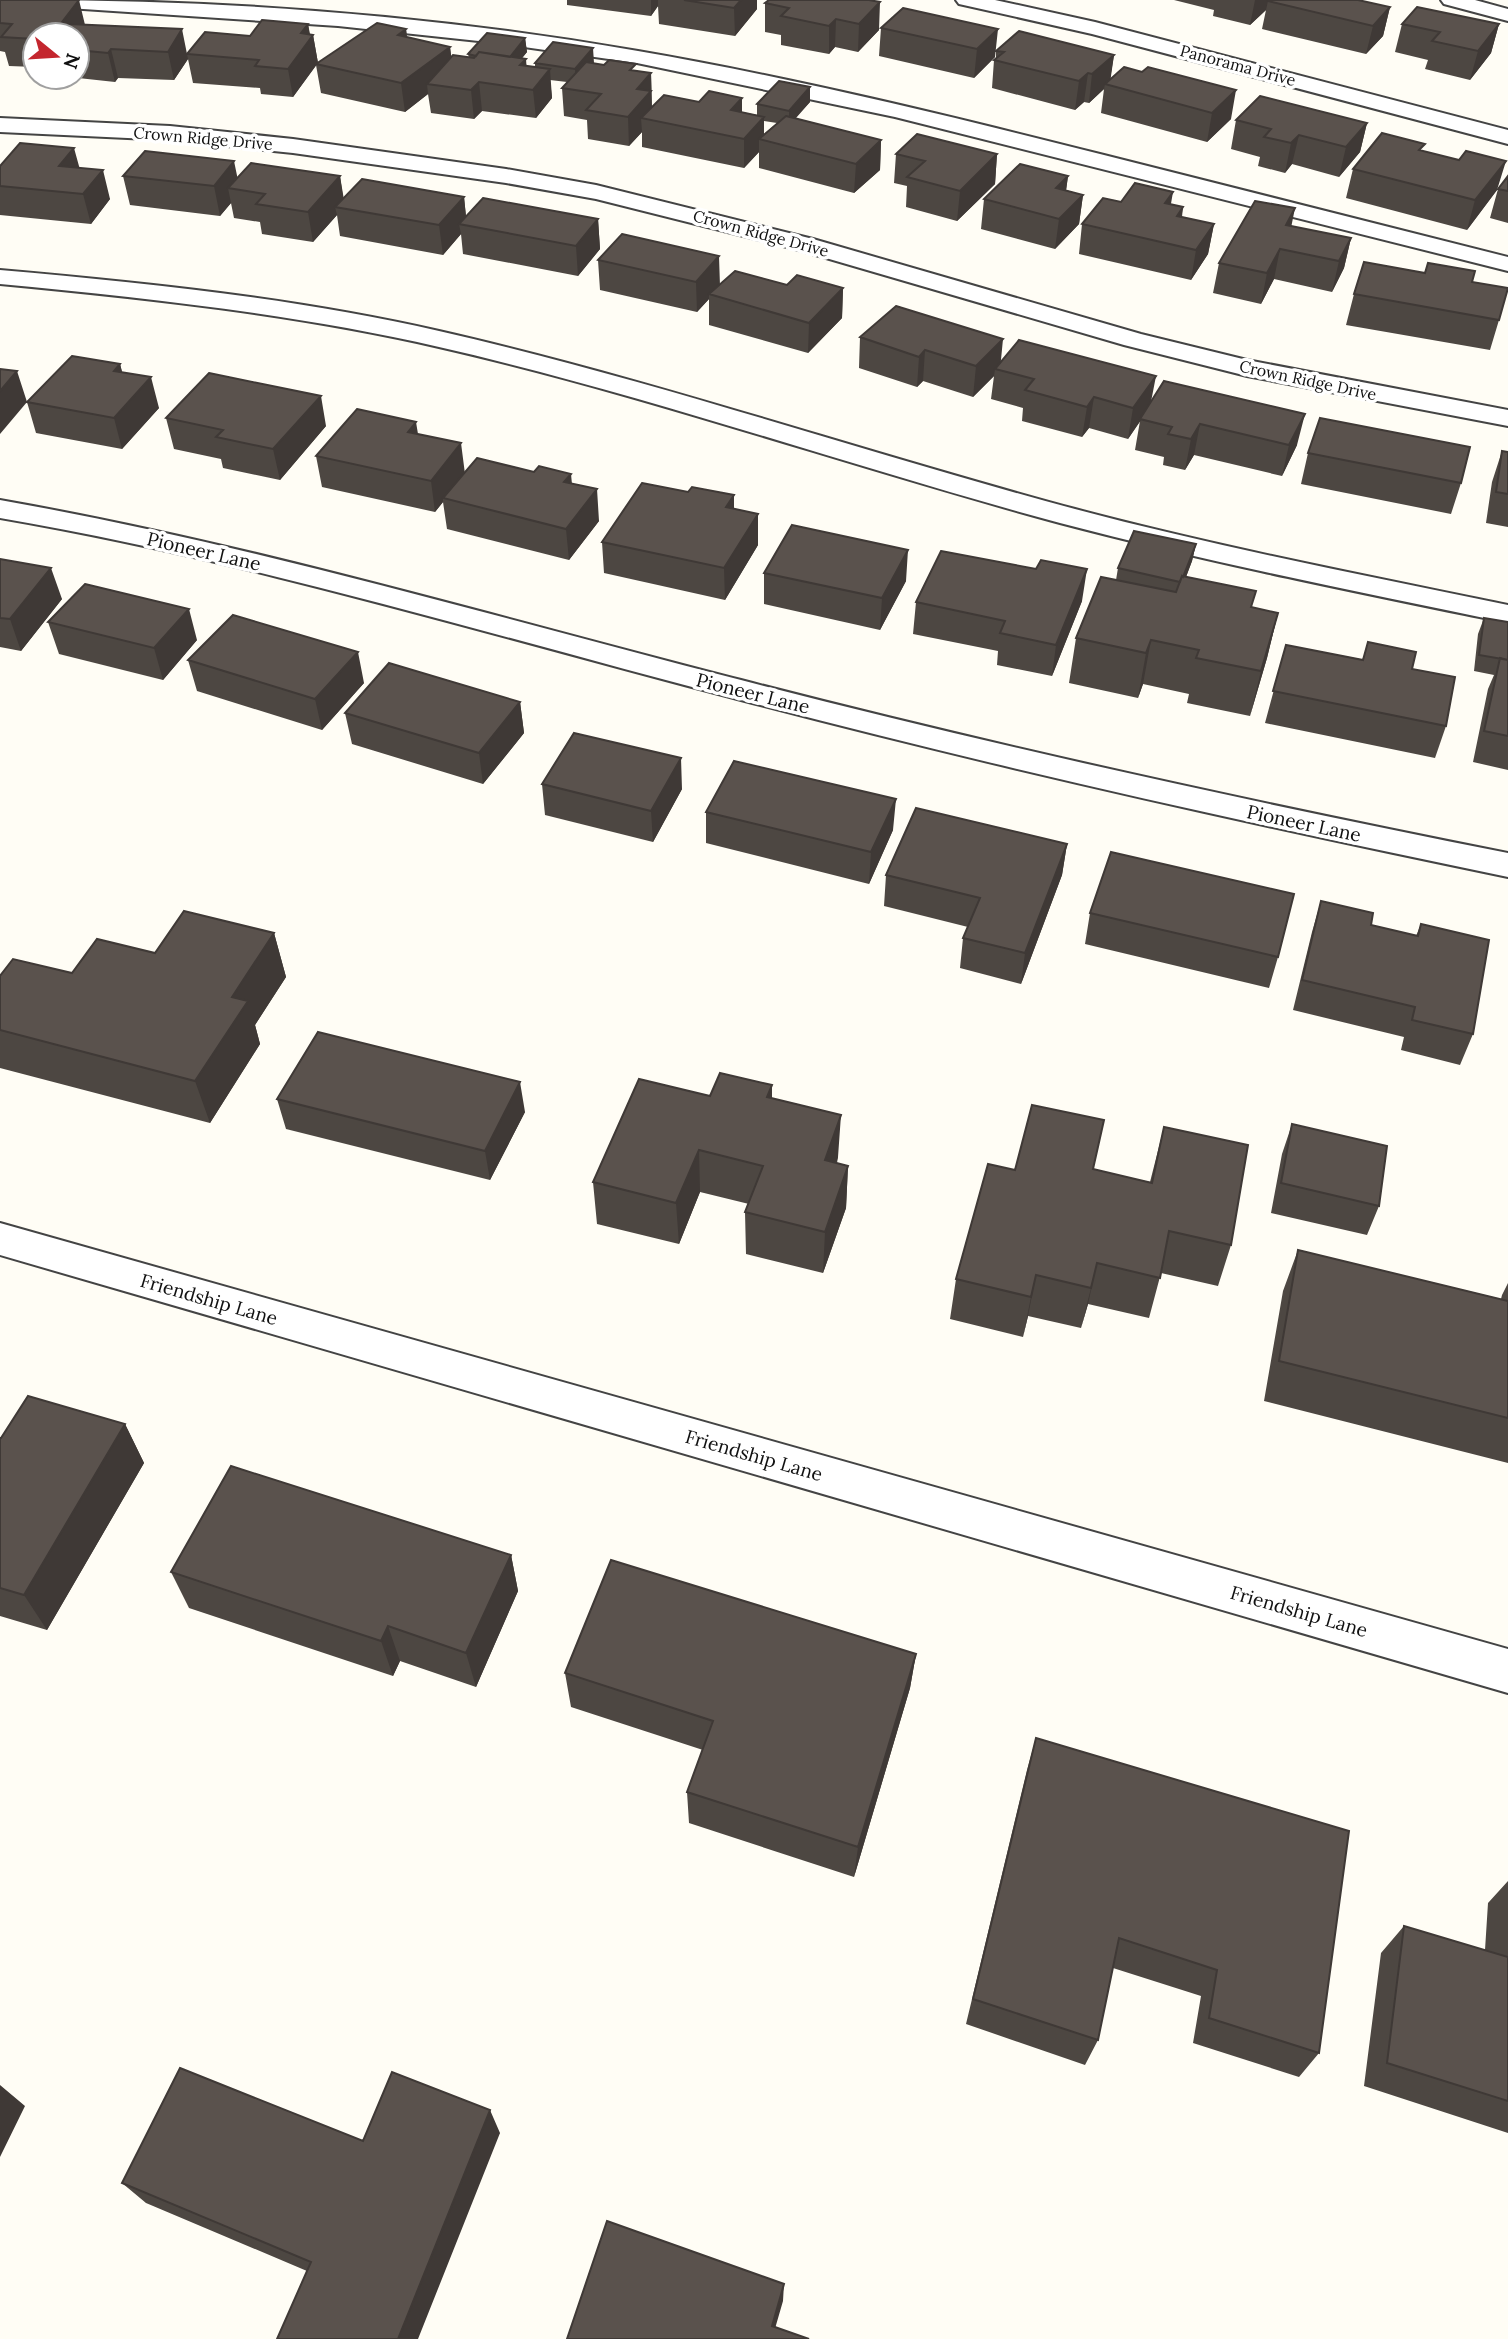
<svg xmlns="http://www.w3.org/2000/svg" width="1508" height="2339" viewBox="0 0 1508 2339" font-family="Lora,serif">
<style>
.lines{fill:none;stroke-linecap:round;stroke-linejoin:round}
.minor-casing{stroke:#444;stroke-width:4}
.minor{fill:#fff;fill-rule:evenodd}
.wall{fill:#4d4742;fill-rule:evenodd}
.shaded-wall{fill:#3f3936}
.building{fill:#5a524d;stroke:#3f3936;stroke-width:2}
.labels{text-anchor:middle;stroke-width:7;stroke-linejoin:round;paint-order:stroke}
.far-street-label{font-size:16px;fill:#111;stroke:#fff}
.street-label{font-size:19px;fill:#111;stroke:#fff}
</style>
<rect width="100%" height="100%" fill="#fffdf5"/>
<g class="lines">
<g class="minor-casing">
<path id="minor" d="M28,0C232,0 437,16 638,51C795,78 950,116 1104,155C1239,189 1373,223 1508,257V271L895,117L637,63L488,42L338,26L38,6L31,4Z
M956,0H995L1095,22L1508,130V144L1092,34L959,4Z
M1441,0H1475L1508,9V21L1444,4Z
M0,118L170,126L293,139L506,169L596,185L813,239L1141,334L1247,360L1508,410V426L1247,376L1124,345L795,249L596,199L506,183L293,153L170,140L0,132Z
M0,270C147,283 294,298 439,331C654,380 862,452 1075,509C1218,547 1363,575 1508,605V623C1358,592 1208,562 1060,523C852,467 649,395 439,347C295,314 147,298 0,284Z
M0,500C251,544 495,617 741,680C995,746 1251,802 1508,853V877C1251,824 995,767 741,700C495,636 251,561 0,518Z
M0,1223L1508,1649V1693L0,1255Z"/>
</g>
<use href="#minor" class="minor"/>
</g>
<path class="wall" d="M0,0L187,54L250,36L308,24L310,34L313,35L318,63L406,29L407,37L450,47L451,57L469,58L468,54L525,38L527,52L522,58L527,66L535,67V63L593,48V64L651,73L652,107L742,98V112L757,115V104L810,87V102L795,118L881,140L880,170L854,193L759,168V152L744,168L642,147V132L629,146L588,139L587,120L564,116L562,88L567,82L550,80L552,98L536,118L482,111L474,119L431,113L428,94L405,112L321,93L316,65L293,97L261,94L260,88L193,83L188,59L174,80L118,78L115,82L69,77H77V35H35V67L9,66L5,52L0,51ZM764,121L777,123L764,134Z
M567,0H757V9L735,36L659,24L658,6L651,16L567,5Z
M869,0L879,30L858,52L835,47L829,54L781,45V35L765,32V3Z
M1174,0H1358L1390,7L1383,36L1366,54L1262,29L1266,10L1250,25L1213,16L1214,10Z
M903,8L995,57L974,78L879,56L881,28Z
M1402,24H1499L1491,53L1470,80L1425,69L1428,60L1395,52Z
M996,51L1114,55L1110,79L1231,119L1207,142L1101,113L1104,89L1089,103L1084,102L1075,110L992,88L994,60L996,59Z
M1236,120L1367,123L1360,152L1339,177L1292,164L1285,173L1258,166L1260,157L1231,149Z
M896,154H997L995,184L957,221L906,207L907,186L894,183Z
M0,166L79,168L110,199L91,224L0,215Z
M1353,169L1497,190L1467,230L1346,198Z
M123,176L237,178L340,176L343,198L464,197L466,217L598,219L600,249L578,276L463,254L461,234L443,255L340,236L337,215L313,242L262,234L260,222L234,218L231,203L220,216L130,205Z
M1068,176L1066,190L1083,195L1079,224L1055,249L981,229L984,199Z
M1508,176V223L1490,218L1498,189Z
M1121,202L1171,204L1183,207L1182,217L1214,224L1208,254L1191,280L1079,254L1082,224Z
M1291,226L1351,238L1344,268L1332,292L1274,279L1261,304L1213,293L1219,263Z
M598,260L720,284L787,285L843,288L842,318L808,353L709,325V299L697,312L600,290Z
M1472,282L1499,320L1490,350L1346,325L1354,294Z
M860,337L1000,361L1151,402L1297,445L1282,476L1194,455L1185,470L1163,465L1164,457L1135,450L1140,421L1128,439L1089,428L1082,437L1022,421L1023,408L991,399L994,376L973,397L923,381L917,387L859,368Z
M120,364L122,372L159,408L122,449L36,433L27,402Z
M166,418L326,426L280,480L223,468L221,459L174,449Z
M418,434L465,473L572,484L599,521L569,560L447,529L443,502L435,512L322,487L316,456Z
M1502,451L1508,452V527L1486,523L1492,482Z
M1308,453L1461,483L1451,514L1301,484Z
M688,492L734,495V509L758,545L725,600L604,573L602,542Z
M1196,544L1192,561L1186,577L1252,608L1278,613L1267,658L1250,716L1187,703L1189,694L1143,684L1138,698L1069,683L1076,638L1116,580L1118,568Z
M0,559L62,599L21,651L0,647Z
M1036,569L1082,601L1052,676L997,665L998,651L913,634L916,602Z
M764,573L906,581L880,630L764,604Z
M1484,618L1508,622V770L1473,762L1488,689L1494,675L1474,671L1478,634Z
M48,622L197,640L163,680L59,654Z
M1286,645L1412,669L1446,726L1435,758L1265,723Z
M188,660L364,683L322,730L197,691Z
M520,702L524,733L483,784L352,744L345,713Z
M542,784L682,789L653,842L545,815Z
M706,812L893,830L869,884L706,843Z
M1067,844L1062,875L1021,984L960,968L963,938L968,927L884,906L886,875Z
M1321,901L1371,925L1416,936L1421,924L1473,1034L1460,1065L1401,1050L1404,1037L1293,1010L1312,932Z
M1090,913L1278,957L1269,988L1085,944Z
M274,933L286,977L255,1025L260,1044L210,1123L0,1068V976L72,973L155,953Z
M710,1096L772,1098L838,1157L837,1163L848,1166L846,1208L823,1273L746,1254L745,1212L749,1204L700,1192L679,1244L597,1224L593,1182Z
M277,1099L525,1112L490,1180L286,1129Z
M1292,1124L1379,1206L1367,1235L1271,1213L1282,1154Z
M1164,1127L1231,1245L1218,1286L1161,1273L1149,1318L1088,1304L1081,1328L1028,1316L1023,1337L950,1319L956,1279L1015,1170H1093L1150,1182Z
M1298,1250L1501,1299L1502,1295L1508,1283V1463L1264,1401L1283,1291Z
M125,1424L144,1463L47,1630L0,1616V1438Z
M511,1555L518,1591L476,1687L400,1661L393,1676L189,1608L171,1572Z
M916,1654L910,1688L854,1877L689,1823L687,1792L703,1750L571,1707L565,1673Z
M1036,1738L1319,2053L1299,2077L1193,2043L1201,1996L1113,1968L1098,2040L1085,2065L966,2024L1027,1770Z
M1508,1881V2133L1364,2086L1381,1953L1404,1926L1485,1950L1488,1903Z
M500,2133L307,2271L146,2203L122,2183L363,2141Z"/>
<path class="shaded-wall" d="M79,0L86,29L77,35H52Z
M651,0H658V6L651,16Z
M741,0H757V9L735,36L734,8Z
M1255,0H1276L1268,1L1266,10L1250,25Z
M880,2L879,30L858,52L859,24Z
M1390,7L1383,36L1366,54L1373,26Z
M836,19L835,47L829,54V26Z
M308,24L310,38L313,35L318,63L293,97L288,69L301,33Z
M1499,24L1491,53L1470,80L1478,51Z
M182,29L188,59L174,80L168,52Z
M406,29L409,58L398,35Z
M998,29L995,57L974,78L977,49Z
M525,38L527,52L509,74L508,60Z
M450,47L454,76L427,84L428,94L405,112L401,83Z
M593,48L594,63L576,84L575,69Z
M111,49L118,78L115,82L108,53Z
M1114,55L1110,83L1105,84L1104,89L1089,103L1092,74Z
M526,59L528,88L520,65Z
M550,69L552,98L536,118L533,90Z
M651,73L652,120L641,118L642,132L629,146L628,117L637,89Z
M1088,73L1084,102L1075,110L1079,81Z
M479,82L482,111L474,119L471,90Z
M810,87V102L789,126V111Z
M1236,90L1231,119L1207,142L1212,113Z
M742,98V127L731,110Z
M764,117V140L759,139V152L744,168V139Z
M1367,123L1360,152L1339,177L1346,147Z
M1299,135L1292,164L1285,173L1291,143Z
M881,140L880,170L854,193L856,164Z
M74,148L82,177L59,166Z
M997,154L995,184L957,221L960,191Z
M234,161L240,190L228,188L231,203L220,216L214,186Z
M1506,161L1497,190L1467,230L1475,200Z
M103,170L110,199L91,224L83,194Z
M340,176L345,206L335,207L337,215L313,242L308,212Z
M1068,176L1064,206L1056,188Z
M1173,192L1168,221L1165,203Z
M1083,195L1079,224L1055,249L1059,219Z
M464,197L467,226L459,224L461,234L443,255L439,225Z
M1183,207L1178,237L1172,245L1177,216Z
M1295,208L1289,238L1286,225Z
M598,219L600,249L578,276L576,246Z
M1214,224L1208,254L1191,280L1196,250Z
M1351,238L1344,268L1332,292L1339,261Z
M1280,249L1274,279L1261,304L1267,273Z
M719,256L720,286L709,294V299L697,312L696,282Z
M843,288L842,318L808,353L809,323Z
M1003,339L1000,370L995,369L994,376L973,397L976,366Z
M925,350L923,381L917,387L919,357Z
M120,364L128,395L114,371Z
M17,371L27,402L0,434V391Z
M1156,376L1150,407L1128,439L1133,408Z
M151,377L159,408L122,449L114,418Z
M321,396L326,426L280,480L273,449Z
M1094,397L1089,428L1082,437L1087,407Z
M1305,414L1297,445L1282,476L1289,445Z
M416,422L421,452L408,432Z
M1200,424L1194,455L1185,470L1191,439Z
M461,443L465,474L443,498V502L435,512L431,481Z
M571,474L574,505L564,482Z
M597,489L599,521L569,560L566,529Z
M734,495V527L726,507Z
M758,514V545L725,600L724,568Z
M1196,544L1192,561L1178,598L1181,582Z
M908,550L906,581L880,630L882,598Z
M51,568L62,599L21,651L10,619Z
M1087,569L1082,601L1052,676L1056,645Z
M189,609L197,640L163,680L154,648Z
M1278,613L1267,658L1250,716L1261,671Z
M1151,640L1143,684L1138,698L1146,653Z
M358,652L364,683L322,730L315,699Z
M520,702L524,733L483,784L479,753Z
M681,758L682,789L653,842L651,811Z
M896,799L893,830L869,884L871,852Z
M1067,844L1062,875L1021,984L1025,953Z
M274,933L286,977L255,1025L260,1044L210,1123L195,1081L232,997Z
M520,1082L525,1112L490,1180L485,1151Z
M772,1085V1127L767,1097Z
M841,1115L838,1157L823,1202L825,1160Z
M699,1150L700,1192L679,1244L676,1203Z
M848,1166L846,1208L823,1273L825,1232Z
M1097,1263L1088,1304L1081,1328L1091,1288Z
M1036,1275L1028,1316L1023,1337L1031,1297Z
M125,1424L144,1463L47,1630L24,1595Z
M511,1555L518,1591L476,1687L466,1653Z
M388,1626L400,1661L393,1676L381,1641Z
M916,1654L910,1688L854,1877L858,1847Z
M0,2085L25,2106L0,2157Z
M490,2110L500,2133L418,2339H398Z
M784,2284L783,2301L772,2339V2326Z"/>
<path class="building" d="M0,0H79L52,35H35V39L1,37L12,24L0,23Z
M684,0H741L734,8Z
M769,0H869L880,2L859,24L836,19L829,26L781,16L789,8L765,3Z
M1269,0H1358L1390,7L1373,26L1268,1Z
M1417,7L1499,24L1478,51L1432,41L1440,32L1402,24Z
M903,8L998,29L977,49L881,28Z
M262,20L308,24L301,33L313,35L288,69L255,66L259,60L187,54L205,32L250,36Z
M377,23L406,29L398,35L450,47L401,83L316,64Z
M69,24L182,29L168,52L111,49L108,53L77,50V35H61Z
M1019,31L1114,55L1092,74L1088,73L1079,81L994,60L1004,52L996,51Z
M487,33L525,38L510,57L479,52L476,56L468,54Z
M553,42L593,48L575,69L535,63Z
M479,52L526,59L520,65L550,69L533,90L479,82L471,90L427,84L453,55L474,58Z
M609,60L636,64L630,70L651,73L637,89L651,91L628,117L586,110L601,94L562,88L586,62L604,65Z
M1124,67L1142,72L1148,67L1236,90L1212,113L1105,84Z
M779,81L810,87L789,111L757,104Z
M709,91L742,98L731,110L764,117L744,139L641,118L664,95L699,102Z
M1260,96L1367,123L1346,147L1299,135L1291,143L1264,137L1271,129L1236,120Z
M786,116L881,140L856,164L759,139Z
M1382,133L1425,144L1419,150L1459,160L1466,151L1506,161L1475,200L1353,169Z
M917,134L997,154L960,191L907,177L925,161L896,154Z
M20,143L74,148L59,166L103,170L83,194L0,186V166Z
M145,151L234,161L214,186L123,176Z
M251,163L340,176L308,212L256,204L265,194L228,188Z
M1020,164L1068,176L1056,188L1083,195L1059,219L984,199Z
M1508,176V191L1498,189Z
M362,179L464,197L439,225L335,207Z
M1135,183L1173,192L1165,203L1183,207L1177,216L1214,224L1196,250L1082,224L1103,198L1121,202Z
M483,198L598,219L576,246L459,224Z
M1255,201L1295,208L1286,225L1351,238L1339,261L1280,249L1267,273L1219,263Z
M622,234L719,256L696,282L598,260Z
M1364,262L1425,273L1428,263L1475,271L1472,282L1508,288L1499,320L1354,294Z
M735,271L787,285L797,275L843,288L809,323L709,294Z
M896,306L1003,339L976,366L925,350L919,357L860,337Z
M1019,340L1156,376L1133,408L1094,397L1087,407L1025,390L1034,379L995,369Z
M72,356L120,364L114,371L151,377L114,418L27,402Z
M0,369L17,371L0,391Z
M209,373L321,396L273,449L216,437L223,430L166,418Z
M1164,381L1305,414L1289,445L1200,424L1191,439L1168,434L1172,427L1140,419Z
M357,409L416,422L408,432L461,443L431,481L316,456Z
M1320,418L1470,447L1461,483L1308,453Z
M1502,451L1508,452V494L1496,492Z
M477,458L534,472L539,466L571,474L564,482L597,489L566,529L443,498Z
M642,483L688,492L692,487L734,495L726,507L758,514L724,568L602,542Z
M792,525L908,550L882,598L764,573Z
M1134,531L1196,544L1183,577L1182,576L1180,582L1118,568Z
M941,551L1036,569L1041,560L1087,569L1056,645L1000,633L1005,621L916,602Z
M0,559L51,568L10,619L0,618Z
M1182,576L1256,591L1251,607L1278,613L1261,671L1196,658L1199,650L1151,640L1146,653L1076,638L1101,577L1176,592Z
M85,584L189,609L154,648L48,622Z
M233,615L358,652L315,699L188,660Z
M1484,618L1508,622V660L1479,655Z
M1368,642L1416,652L1412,669L1455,677L1446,726L1273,691L1286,645L1363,660Z
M1500,658L1508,660V736L1484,731Z
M389,663L520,702L479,753L345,713Z
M574,733L681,758L651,811L542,784Z
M734,761L896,799L871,852L706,812Z
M916,808L1067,844L1025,953L963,938L980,898L886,875Z
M1111,852L1294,894L1278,957L1090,913Z
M1321,901L1373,913L1371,925L1418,936L1421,924L1489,940L1473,1034L1412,1020L1415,1007L1302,980Z
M184,911L274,933L232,997L248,1001L195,1081L0,1030V976L13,959L72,973L97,939L155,953Z
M318,1032L520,1082L485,1151L277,1099Z
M720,1073L772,1085L767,1097L841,1115L825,1160L848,1166L825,1232L745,1212L763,1166L699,1150L676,1203L593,1182L639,1079L710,1096Z
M1032,1105L1104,1120L1093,1169L1152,1183L1164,1127L1248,1145L1231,1245L1169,1231L1160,1278L1097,1263L1091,1288L1036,1275L1031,1297L956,1279L988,1164L1015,1170Z
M1292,1124L1387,1146L1379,1206L1281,1183Z
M1298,1250L1508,1301V1418L1279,1361Z
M28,1396L125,1424L24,1595L0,1588V1438H1Z
M231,1466L511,1555L466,1653L388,1626L381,1641L171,1572Z
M611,1560L916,1654L858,1847L687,1792L713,1721L565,1673Z
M1036,1738L1349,1831L1319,2053L1209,2018L1217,1970L1119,1938L1098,2040L973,1999Z
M1404,1926L1508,1957V2101L1387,2063Z
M180,2068L363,2141L392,2072L490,2110L398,2339H277L311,2262L122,2183Z
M607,2221L784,2284L772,2326L809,2339H567Z"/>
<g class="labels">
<g class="far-street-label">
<text transform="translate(1238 65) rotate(15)" y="6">Panorama Drive</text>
<text transform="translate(203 138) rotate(5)" y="6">Crown Ridge Drive</text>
<text transform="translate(761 233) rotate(15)" y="6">Crown Ridge Drive</text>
<text transform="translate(1308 380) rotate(12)" y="6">Crown Ridge Drive</text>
</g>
<g class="street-label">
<text transform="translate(204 551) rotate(13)" y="7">Pioneer Lane</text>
<text transform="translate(753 693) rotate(14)" y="7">Pioneer Lane</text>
<text transform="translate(1304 823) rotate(12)" y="7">Pioneer Lane</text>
<text transform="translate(209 1299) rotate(16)" y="7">Friendship Lane</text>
<text transform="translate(754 1455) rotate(16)" y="7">Friendship Lane</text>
<text transform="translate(1299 1611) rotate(16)" y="7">Friendship Lane</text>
</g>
</g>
<g transform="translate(56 56) rotate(108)"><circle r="33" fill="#ffffff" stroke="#a0a0a0" stroke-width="2"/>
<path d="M0-5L12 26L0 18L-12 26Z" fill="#c4262e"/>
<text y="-10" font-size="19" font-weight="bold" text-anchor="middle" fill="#111111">N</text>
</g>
</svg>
